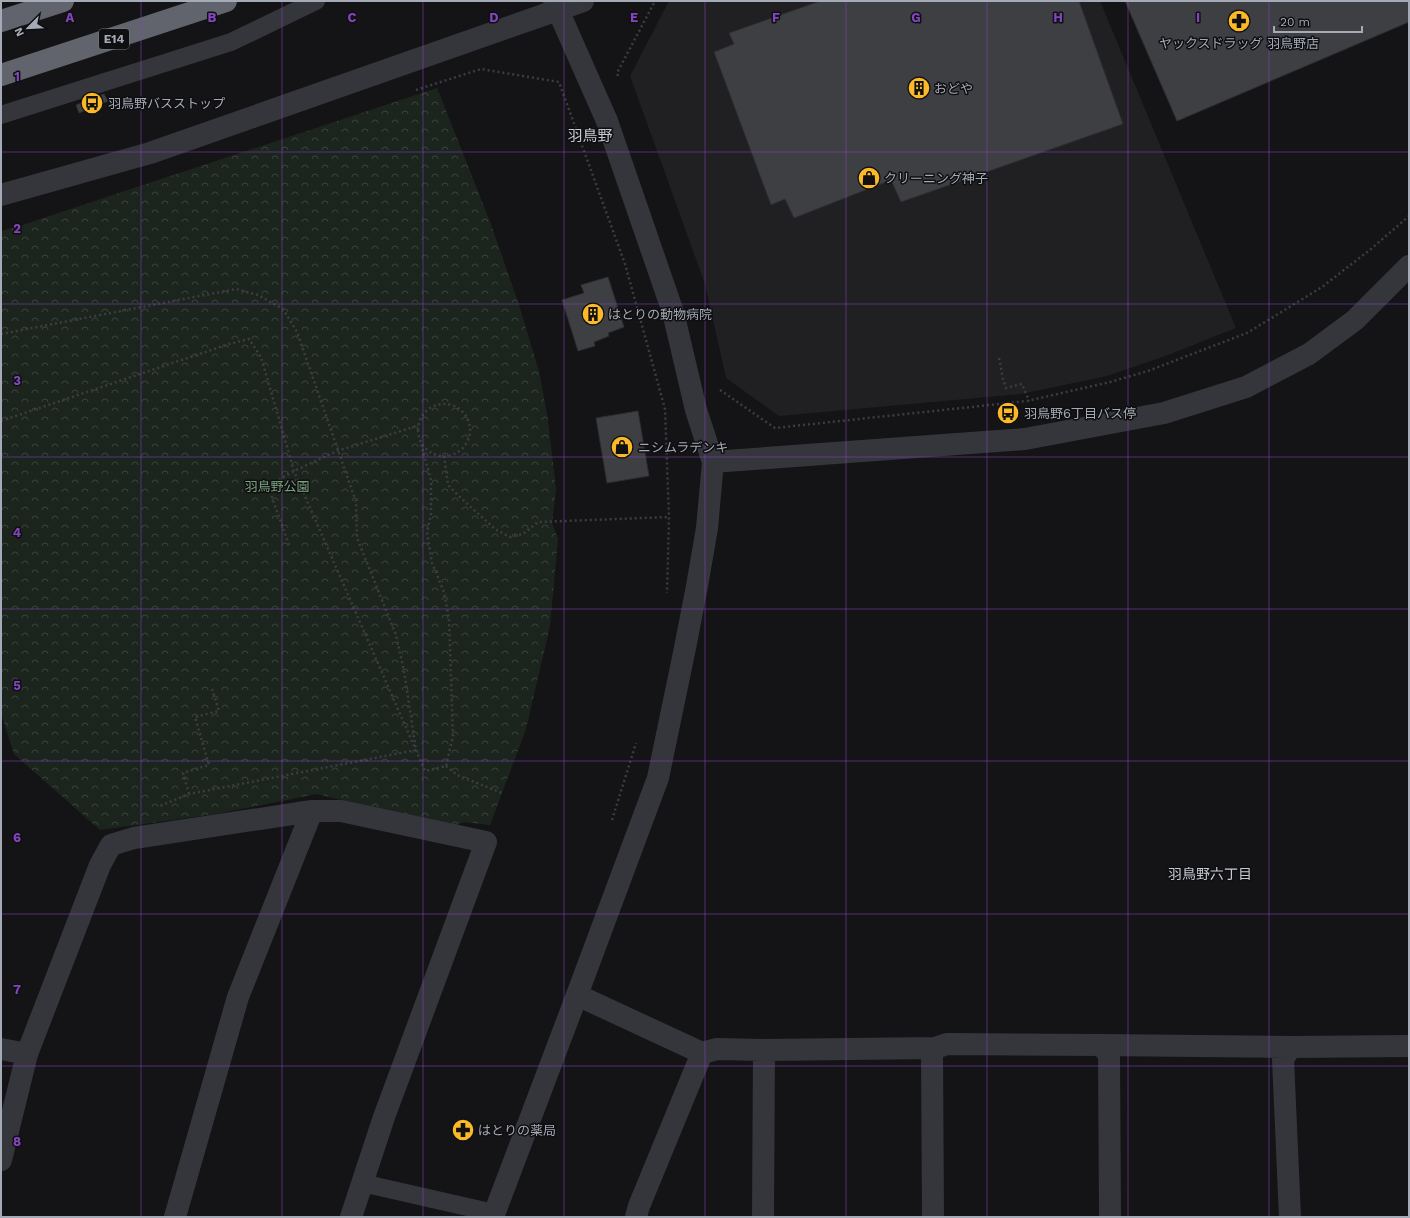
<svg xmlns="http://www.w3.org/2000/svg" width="1410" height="1218" viewBox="0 0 1410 1218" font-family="'Work Sans','Noto Sans JP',sans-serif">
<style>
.built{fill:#202023}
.park{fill:url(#park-crowns)}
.building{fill:#3e3f43;stroke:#2e2e32}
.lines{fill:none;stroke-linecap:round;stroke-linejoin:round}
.path{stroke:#3b3d43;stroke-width:2.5;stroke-dasharray:2 3;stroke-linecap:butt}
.service{stroke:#35363c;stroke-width:18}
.minor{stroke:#35363c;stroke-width:22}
.tertiary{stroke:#35363c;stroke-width:22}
.motorway{stroke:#61646d;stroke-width:22}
.grid{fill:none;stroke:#8345bd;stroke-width:1;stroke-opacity:0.55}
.labels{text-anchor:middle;stroke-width:3;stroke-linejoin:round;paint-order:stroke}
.shield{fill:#0f0f11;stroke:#787c85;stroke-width:1}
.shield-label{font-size:12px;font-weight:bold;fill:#a5aab7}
.poi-label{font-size:13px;fill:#a5aab7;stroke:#0f0f11;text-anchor:start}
.park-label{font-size:13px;fill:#7ba37f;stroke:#0f0f11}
.neighbourhood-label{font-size:14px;fill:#c7cad3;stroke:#0f0f11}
.quarter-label{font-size:15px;fill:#c7cad3;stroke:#0f0f11}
.grid-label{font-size:13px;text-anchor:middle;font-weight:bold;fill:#8345bd;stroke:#0f0f11;stroke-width:3;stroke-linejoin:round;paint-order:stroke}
</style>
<defs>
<pattern id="park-crowns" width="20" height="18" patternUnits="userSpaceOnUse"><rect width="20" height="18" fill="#1c251d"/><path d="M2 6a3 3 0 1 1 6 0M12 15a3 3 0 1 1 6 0" fill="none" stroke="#3a423c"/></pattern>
</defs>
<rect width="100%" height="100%" fill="#141416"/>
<path class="built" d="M669,1H1100L1236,328L1168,355L1107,376L1021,394L779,416L726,378L705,284L630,76Z"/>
<path class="park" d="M437,88L489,219L519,305L539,371L548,420L556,489L552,523L558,539L550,626L526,729L490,825L464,822L452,827L317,794L216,814L100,830L14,754L1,713V231L22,225Z"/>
<path class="building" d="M820,1H1079L1123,124L901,202L891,180L794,218L785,199L771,205L714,52L734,44L729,33Z
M1125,1H1409V22L1177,121Z
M104,94L108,101L79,113L76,105Z
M608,277L624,327L608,333L609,336L594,342L595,346L578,351L562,300L584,293L581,285Z
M638,411L649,476L607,483L596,418Z"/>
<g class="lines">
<path class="path" d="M618,76L617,73L655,1
M416,90L481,69L559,82L625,264L665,409L669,517L667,593
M1,334L236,289L258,295L283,309L297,332L356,502L357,538L396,635L404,671L416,750L189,794L160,806
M999,358L1003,379L1006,388L1022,384L1029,401
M720,390L775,428L1027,401L1110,382L1148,371L1247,333L1322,287L1371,249L1409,216
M418 430a26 26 0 1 1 52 0a26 26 0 1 1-52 0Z
M1,421L229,344L249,339L261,357L294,471L414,746
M444,456L448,485L462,499L495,529L510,537L523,534L538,522L669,517
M289,545L268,486L294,471L337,451L417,426
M416,750L425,771L446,766L453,736L449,619L444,592L432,563L427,532L431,514V480L420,441
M446,766L457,775L502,793
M189,794L183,773L209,765L195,717L219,711L212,689
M612,820L636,743"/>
<path class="service" d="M1,115L231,42L316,1
M362,1183L494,1213"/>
<path class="minor" d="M1,195L150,153L583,1
M577,995L702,1053
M1101,1045L1291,1047
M1,1049L27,1054
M764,1050L935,1048
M1,1160L27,1054L100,865L111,845L134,838L312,811H341L486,842L384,1117L351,1217
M175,1217L238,997L312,811
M636,1217L639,1206L702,1053L717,1049L764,1050L763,1217
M933,1217L932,1054L935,1048L947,1044L1101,1045L1109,1055L1110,1217
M1290,1217L1283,1059L1291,1047L1409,1046"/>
<path class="tertiary" d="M713,462L1025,439L1164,413L1246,387L1309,354L1355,320L1409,266
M493,1217L577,995L658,778L685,648L697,586L707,528L713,462L696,410L673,312L607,121L554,1"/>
<path class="motorway" d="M1,21L63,1
M1,75L226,1"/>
</g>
<path class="grid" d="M141,1V1217M282,1V1217M423,1V1217M564,1V1217M705,1V1217M846,1V1217M987,1V1217M1128,1V1217M1269,1V1217M1,152H1409M1,304H1409M1,457H1409M1,609H1409M1,761H1409M1,914H1409M1,1066H1409"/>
<defs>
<g id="pharmacy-disc" transform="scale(1.15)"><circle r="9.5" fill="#fcb927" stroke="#0f0f11"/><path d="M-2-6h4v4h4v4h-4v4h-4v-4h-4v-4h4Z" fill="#111"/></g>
<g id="building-disc" transform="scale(1.15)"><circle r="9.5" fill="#fcb927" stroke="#0f0f11"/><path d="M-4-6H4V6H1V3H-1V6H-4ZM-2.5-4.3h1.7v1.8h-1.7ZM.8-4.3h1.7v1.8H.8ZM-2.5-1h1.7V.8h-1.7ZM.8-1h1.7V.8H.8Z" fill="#111"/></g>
<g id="bus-disc" transform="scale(1.15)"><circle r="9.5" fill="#fcb927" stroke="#0f0f11"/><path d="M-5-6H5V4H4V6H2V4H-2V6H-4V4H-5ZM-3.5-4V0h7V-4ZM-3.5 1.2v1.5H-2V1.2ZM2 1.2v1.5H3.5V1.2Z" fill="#111"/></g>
<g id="shop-disc" transform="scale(1.15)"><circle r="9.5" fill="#fcb927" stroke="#0f0f11"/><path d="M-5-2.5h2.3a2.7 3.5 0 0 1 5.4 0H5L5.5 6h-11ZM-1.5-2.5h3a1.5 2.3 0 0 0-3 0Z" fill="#111"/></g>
</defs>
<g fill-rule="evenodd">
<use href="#pharmacy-disc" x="1239" y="21"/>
<use href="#building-disc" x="919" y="88"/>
<use href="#bus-disc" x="92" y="103"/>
<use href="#shop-disc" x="869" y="178"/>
<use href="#building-disc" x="593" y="314"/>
<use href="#bus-disc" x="1008" y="413"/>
<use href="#shop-disc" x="622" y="447"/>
<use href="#pharmacy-disc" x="463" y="1130"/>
</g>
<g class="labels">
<rect class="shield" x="99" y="29" width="30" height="20" rx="3"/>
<g class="shield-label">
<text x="114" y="43">E14</text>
</g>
<g class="poi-label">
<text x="1239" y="48" text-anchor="middle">ヤックスドラッグ 羽鳥野店</text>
<text x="934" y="93">おどや</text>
<text x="108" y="108">羽鳥野バスストップ</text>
<text x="884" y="183">クリーニング神子</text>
<text x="608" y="319">はとりの動物病院</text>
<text x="1024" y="418">羽鳥野6丁目バス停</text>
<text x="638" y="452">ニシムラデンキ</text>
<text x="478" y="1135">はとりの薬局</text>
</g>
<g class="park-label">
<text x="277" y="491">羽鳥野公園</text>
</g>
<g class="neighbourhood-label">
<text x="1210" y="879">羽鳥野六丁目</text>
</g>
<g class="quarter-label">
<text x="590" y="141">羽鳥野</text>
</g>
</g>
<g class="grid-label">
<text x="70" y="22">A</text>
<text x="212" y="22">B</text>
<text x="352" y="22">C</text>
<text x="494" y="22">D</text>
<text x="634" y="22">E</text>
<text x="776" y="22">F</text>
<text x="916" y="22">G</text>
<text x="1058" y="22">H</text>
<text x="1198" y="22">I</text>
<text x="17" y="81">1</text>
<text x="17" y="233">2</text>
<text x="17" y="385">3</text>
<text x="17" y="537">4</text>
<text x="17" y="690">5</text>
<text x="17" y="842">6</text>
<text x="17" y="994">7</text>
<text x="17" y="1146">8</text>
</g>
<rect width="1410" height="1218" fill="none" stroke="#a5aab7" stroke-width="4"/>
<g transform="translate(28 28) rotate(246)" stroke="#0f0f11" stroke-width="3" paint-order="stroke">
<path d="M0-3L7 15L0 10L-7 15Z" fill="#a5aab7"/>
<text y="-6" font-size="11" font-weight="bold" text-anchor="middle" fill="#a5aab7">N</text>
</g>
<path d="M1274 26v6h88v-6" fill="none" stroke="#a5aab7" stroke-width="2"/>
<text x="1280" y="26" font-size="12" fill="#a5aab7" stroke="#0f0f11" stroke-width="3" paint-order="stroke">20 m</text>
</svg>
